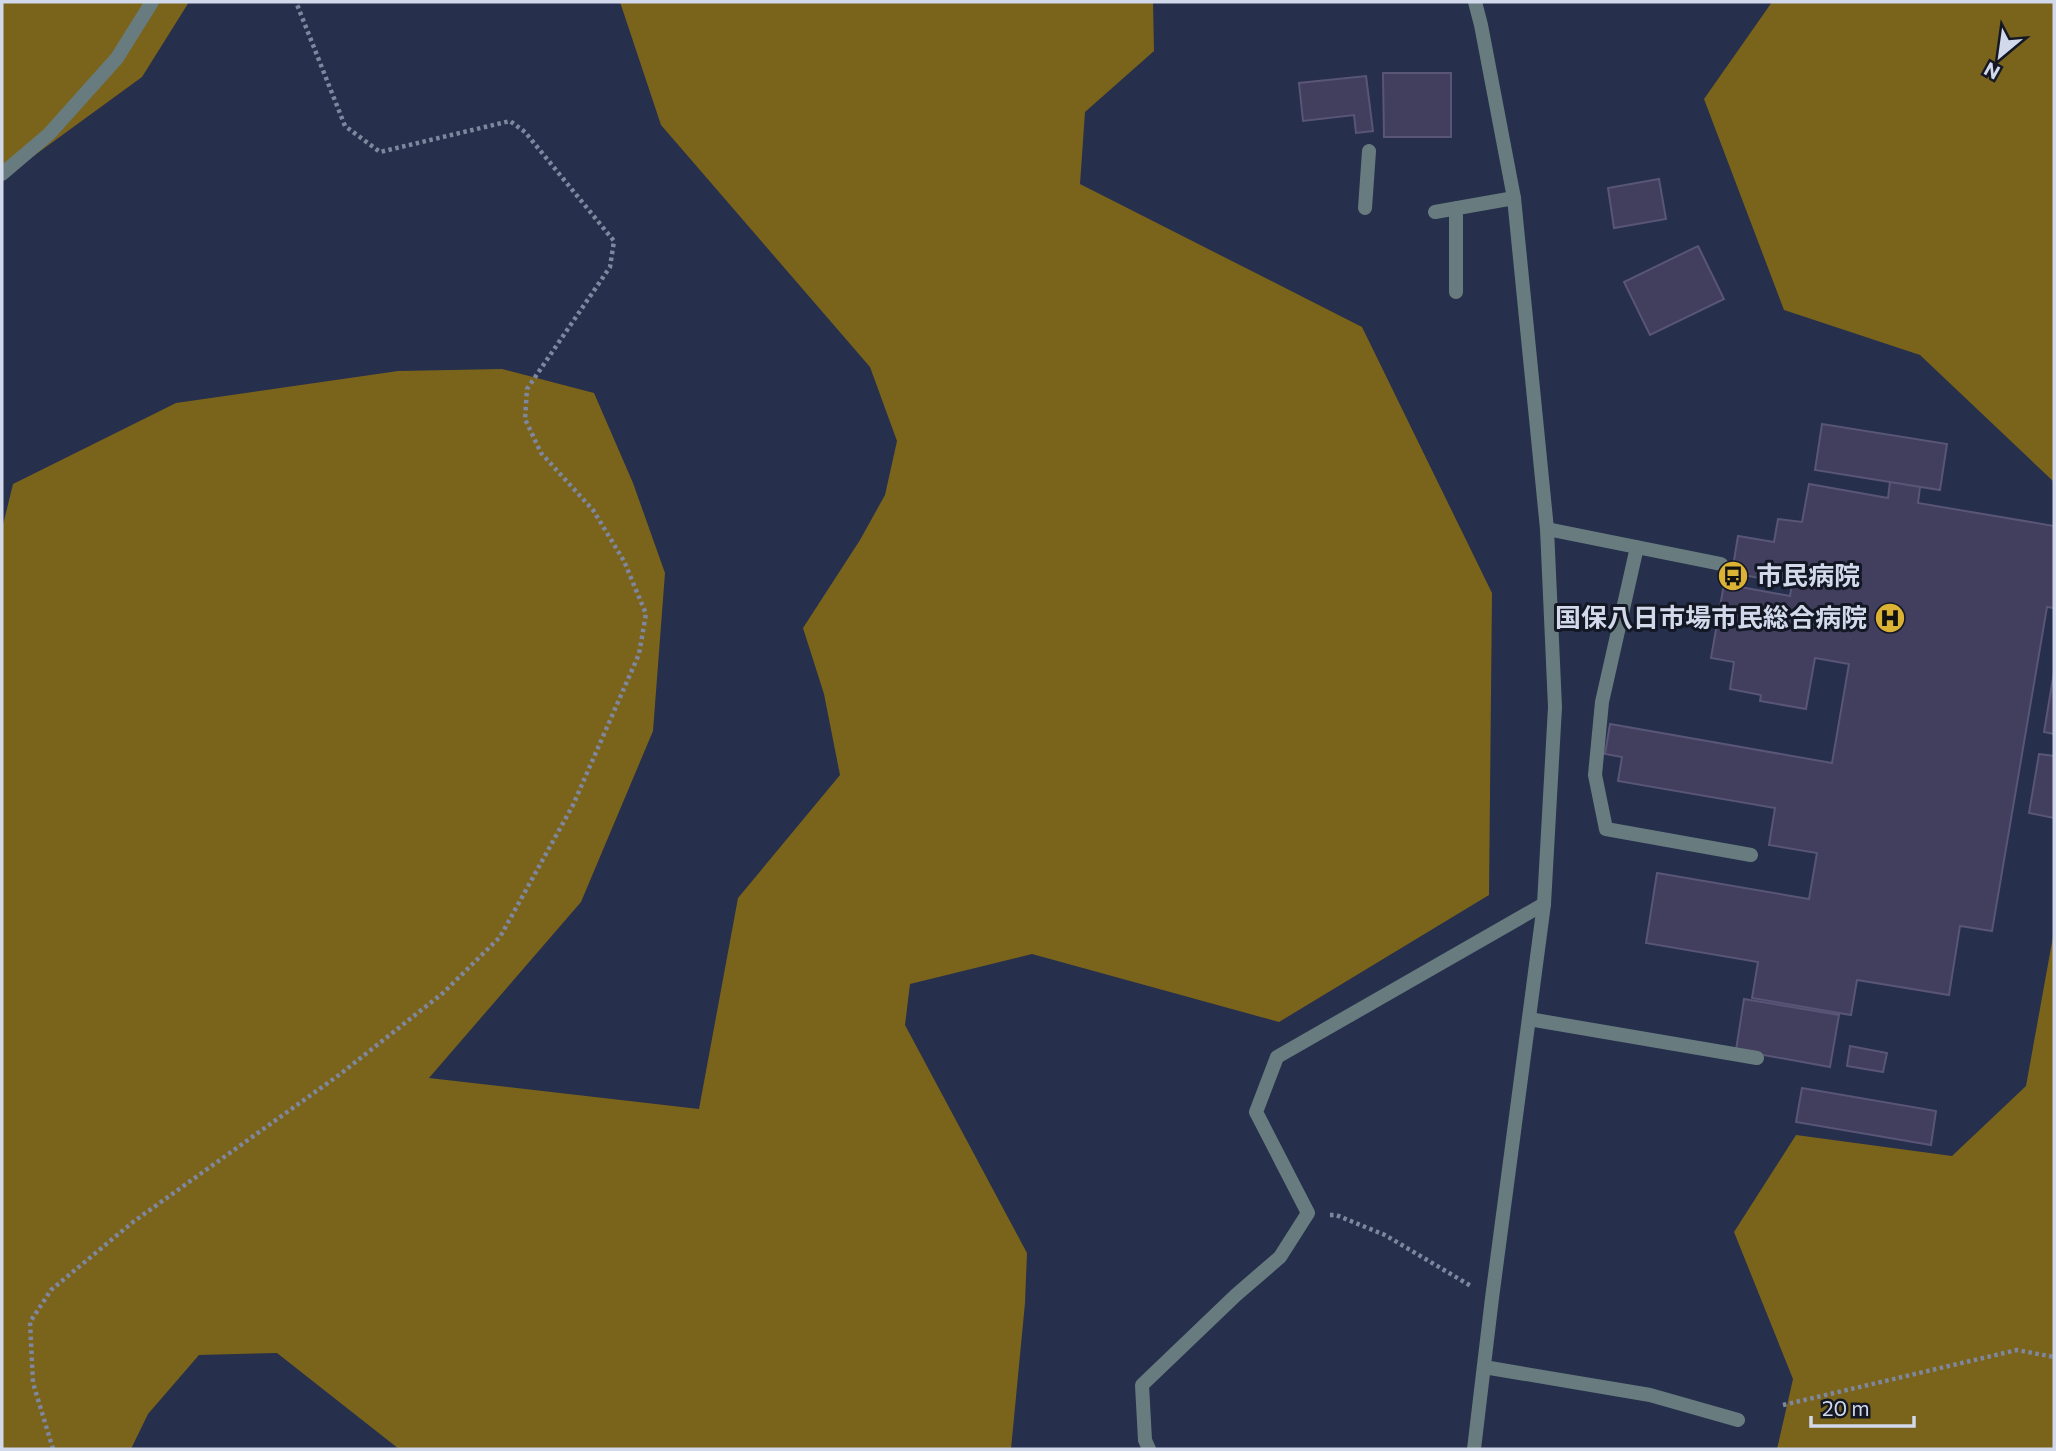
<svg xmlns="http://www.w3.org/2000/svg" width="2056" height="1451" viewBox="0 0 2056 1451" font-family="Commissioner,'Noto Sans JP',sans-serif">
<style>
.forest{fill:#7a631b}
.building{fill:#423e5e;stroke:#595576;stroke-width:2}
.lines{fill:none;stroke-linecap:round;stroke-linejoin:round}
.path{stroke:#7f879e;stroke-width:4.5;stroke-dasharray:3.5 3.5;stroke-linecap:butt}
.service{stroke:#687c7f;stroke-width:14}
.minor{stroke:#687c7f;stroke-width:14}
.tertiary{stroke:#687c7f;stroke-width:14}
.labels{text-anchor:middle;stroke-width:6;stroke-linejoin:round;paint-order:stroke}
.poi-label{font-size:26px;font-weight:bold;fill:#d2d9eb;stroke:#141825;text-anchor:start}
</style>
<rect width="100%" height="100%" fill="#262f4c"/>
<path class="forest" d="M2,2H189L142,77L2,179Z
M620,2H1153L1154,51L1085,112L1080,184L1362,327L1492,593L1489,895L1279,1022L1032,954L910,984L905,1025L1027,1253L1025,1303L1011,1449H399L277,1353L199,1355L148,1414L131,1449H2V529L13,484L176,403L398,371L502,369L594,393L633,483L665,573L653,731L581,902L429,1078L699,1109L738,898L840,775L824,694L803,628L860,540L885,495L897,441L870,367L661,125Z
M1772,2H2054V482L1920,355L1784,310L1704,99Z
M2054,931V1449H1777L1793,1379L1734,1232L1796,1135L1952,1156L2026,1086Z"/>
<path class="building" d="M1383,73H1451V137H1384Z
M1366,76L1373,131L1356,133L1354,115L1303,121L1299,83Z
M1659,179L1666,219L1614,228L1608,188Z
M1698,246L1724,299L1650,335L1624,282Z
M1822,424L1947,444L1940,490L1815,470Z
M1890,482L1920,487L1918,503L2054,526V608L2047,607L1992,931L1960,926L1949,995L1857,980L1851,1015L1752,998L1758,962L1646,943L1657,873L1809,899L1817,853L1769,845L1775,808L1618,781L1622,757L1605,754L1610,724L1832,763L1849,664L1815,658L1806,709L1760,701L1761,695L1730,689L1734,662L1711,658L1724,584L1790,596L1792,584L1732,573L1738,536L1774,542L1778,519L1802,522L1809,484L1888,498Z
M2054,672V734L2044,732Z
M2039,754L2054,756V818L2029,813Z
M1744,999L1839,1015L1830,1067L1736,1050Z
M1850,1046L1887,1053L1883,1072L1847,1066Z
M1802,1088L1936,1111L1931,1145L1796,1122Z"/>
<g class="lines">
<path class="path" d="M1330,1215H1336L1385,1235L1471,1286
M1783,1405L2017,1350L2054,1357
M53,1449L33,1383L30,1322L51,1290L133,1222L339,1075L443,993L500,937L573,805L639,654L646,614L624,561L593,510L541,453L525,419L527,389L610,267L614,241L525,132L510,121L380,152L345,126L296,2"/>
<path class="service" d="M1365,208L1369,151
M1456,208V292
M1435,212L1514,198
M1547,529L1721,564
M1637,547L1602,702L1595,775L1606,829L1751,855
M1529,1019L1757,1058
M1484,1367L1650,1395L1738,1420"/>
<path class="minor" d="M1149,1449L1145,1440L1142,1385L1236,1295L1280,1257L1308,1213L1256,1112L1277,1057L1544,904"/>
<path class="tertiary" d="M2,174L49,134L117,58L152,2
M1474,1449L1492,1298L1544,904L1555,707L1547,529L1514,198L1481,25L1475,2"/>
</g>
<defs>
<g id="bus-disc" transform="scale(1.575)"><circle r="9.5" fill="#dbb233" stroke="#141825"/><path d="M-5-6H5V4H4V6H2V4H-2V6H-4V4H-5ZM-3.5-4V0h7V-4ZM-3.5 1.2v1.5H-2V1.2ZM2 1.2v1.5H3.5V1.2Z" fill="#111"/></g>
<g id="hospital-disc" transform="scale(1.575)"><circle r="9.5" fill="#dbb233" stroke="#141825"/><path d="M-5-5h3v3.5h4V-5h3V5h-3V1.5h-4V5h-3Z" fill="#111"/></g>
</defs>
<g fill-rule="evenodd">
<use href="#bus-disc" x="1733" y="576"/>
<use href="#hospital-disc" x="1890" y="618"/>
</g>
<g class="labels">
<g class="poi-label">
<text x="1756" y="585">市民病院</text>
<text x="1867" y="627" text-anchor="end">国保八日市場市民総合病院</text>
</g>
</g>
<rect width="2056" height="1451" fill="none" stroke="#d2d9eb" stroke-width="7"/>
<g transform="translate(2000 56) rotate(209)" stroke="#141825" stroke-width="5" paint-order="stroke">
<path d="M0-5L12 26L0 18L-12 26Z" fill="#d2d9eb"/>
<text y="-10" font-size="19" font-weight="bold" text-anchor="middle" fill="#d2d9eb">N</text>
</g>
<path d="M1811 1416v10h103v-10" fill="none" stroke="#d2d9eb" stroke-width="3.5"/>
<text x="1822" y="1416" font-size="21" fill="#d2d9eb" stroke="#141825" stroke-width="5" paint-order="stroke">20 m</text>
</svg>
